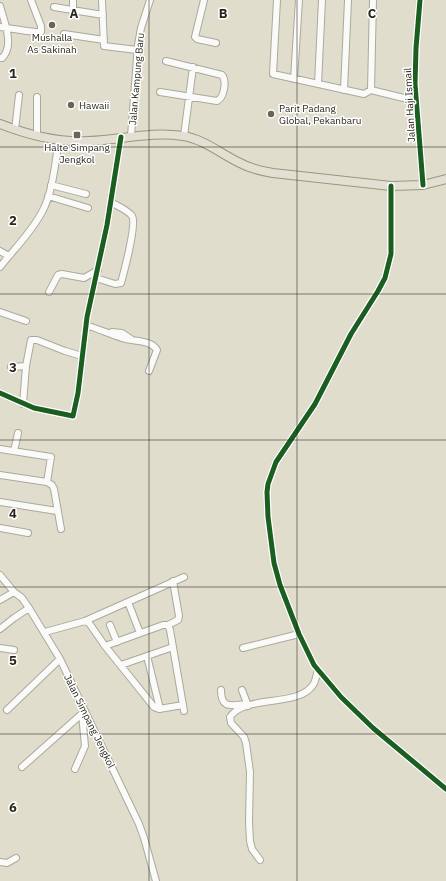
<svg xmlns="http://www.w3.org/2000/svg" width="446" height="881" viewBox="0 0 446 881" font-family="'IBM Plex Sans',sans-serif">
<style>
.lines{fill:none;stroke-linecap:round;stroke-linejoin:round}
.minor-casing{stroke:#aba99c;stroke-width:8}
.major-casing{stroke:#9b967d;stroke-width:10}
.minor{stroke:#fafaf8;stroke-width:6}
.major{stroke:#e1e0d3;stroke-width:8}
.cycleway-casing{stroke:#fff;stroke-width:8}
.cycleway{stroke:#1b5e20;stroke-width:5}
.grid{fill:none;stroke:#28261b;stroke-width:1;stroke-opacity:0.55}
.poi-dot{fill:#686659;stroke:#fff;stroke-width:1.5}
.labels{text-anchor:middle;stroke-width:3;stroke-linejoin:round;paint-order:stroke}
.poi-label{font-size:10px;fill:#28261b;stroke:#fff}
.street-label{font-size:10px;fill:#28261b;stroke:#fff}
.grid-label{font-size:13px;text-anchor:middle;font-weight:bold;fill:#28261b;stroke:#fff;stroke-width:3;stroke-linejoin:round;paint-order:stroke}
</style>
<rect width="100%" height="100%" fill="#e0ddcd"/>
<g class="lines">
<g class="minor-casing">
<path id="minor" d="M73,0V10
M102,0L104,46L137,50
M204,0L195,37L197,39L216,43
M277,0L273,74L364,94L371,90L373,0
M420,0L416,48L415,84L423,185
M0,6C4,21 15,46 2,58H0
M54,7L103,15
M0,27C8,28 36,33 41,32V26L31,0
M64,34L104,40
M294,79L299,0
M318,84L322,0
M344,90L348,0
M371,90L416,101
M160,92L217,101C224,98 227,81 222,75L166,61
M37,97V136
M15,130L19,95
M131,136L138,45L141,28L150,0
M184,136L193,67
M51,185L86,194
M391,186V254L385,278L378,291L351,334L315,404L276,462L268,484L267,492L268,517L274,563L280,585L299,634L314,665L341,697L373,728L446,789
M48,196L88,208
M0,251L9,256
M0,267C14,249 31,233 42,212C53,192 55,163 59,140
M96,278L115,284L121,283C124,272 137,223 132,216C128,210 117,206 111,202
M49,292L58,275L62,274L84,278L98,270
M0,312L26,321
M86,325C98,329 110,334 122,338C133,342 150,339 157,350L149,371
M112,332L122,333L131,339
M11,367L26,366
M0,393L34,408L73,416L78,393L87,317L107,225L121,137
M23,404L26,366L31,340H37L65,351L82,356
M0,449L51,457L47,482L0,475
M14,451L18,433
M47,482L52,485L54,489L61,529
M0,502L57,511
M0,528L28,533
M0,575L14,592L22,598L29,608L60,659L139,824L144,838L156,881
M0,600L14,592
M128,602L140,633
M85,621L184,577
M110,625L117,642
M168,625L178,620L179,616L173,581
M0,629L14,618L29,608
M45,632L85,621L89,623L105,646L154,707L159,709L183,705
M105,646L163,625H168L170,630L184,711
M0,648L14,650
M243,648L299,634
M147,656L160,709
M121,665L173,647
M221,690C221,710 232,705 247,704
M242,690L248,706
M7,710L60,659
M22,767L85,711
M75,769L85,746L82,714
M260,860L252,849L250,841L249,822L250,772L246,743L244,737L231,723L230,717C245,694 298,708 313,685C316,681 316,675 318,670
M0,862L7,863L16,858"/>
</g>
<g class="major-casing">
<path id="major" d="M0,124C28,135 59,143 89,141C121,140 151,131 183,136C203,139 220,153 238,162C249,168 260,171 273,173L391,186L423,185L446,179"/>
</g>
<use href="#minor" class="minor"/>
<use href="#major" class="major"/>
<g class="cycleway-casing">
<path id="cycleway" d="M420,0L416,48L415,84L423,185
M391,186V254L385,278L378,291L351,334L315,404L276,462L268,484L267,492L268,517L274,563L280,585L299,634L314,665L341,697L373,728L446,789
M0,393L34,408L73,416L78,393L87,317L107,225L121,137"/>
</g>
<use href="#cycleway" class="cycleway"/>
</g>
<path class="grid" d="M149,0V881M297,0V881M0,147H446M0,294H446M0,440H446M0,587H446M0,734H446"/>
<g class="poi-dot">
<circle cx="52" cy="25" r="4"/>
<circle cx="71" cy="105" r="4"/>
<circle cx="271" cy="114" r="4"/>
<rect x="73" y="131" width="8" height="8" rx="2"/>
</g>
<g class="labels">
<g class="poi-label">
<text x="52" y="41">Mushalla<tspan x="52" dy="12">As Sakinah</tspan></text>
<text x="79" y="109" text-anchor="start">Hawaii</text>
<text x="279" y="112" text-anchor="start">Parit Padang<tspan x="279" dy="12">Global, Pekanbaru</tspan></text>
<text x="77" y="151">Halte Simpang<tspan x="77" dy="12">Jengkol</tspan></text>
</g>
<g class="street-label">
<text transform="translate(136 79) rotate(-85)" y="4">Jalan Kampung Baru</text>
<text transform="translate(409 105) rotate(-93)" y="4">Jalan Haji Ismail</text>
<text transform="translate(90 721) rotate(64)" y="4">Jalan Simpang Jengkol</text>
</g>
</g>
<g class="grid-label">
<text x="74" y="18">A</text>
<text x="223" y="18">B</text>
<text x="372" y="18">C</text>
<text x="13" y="78">1</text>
<text x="13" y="225">2</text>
<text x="13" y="372">3</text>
<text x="13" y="518">4</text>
<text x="13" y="665">5</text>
<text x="13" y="812">6</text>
</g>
</svg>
